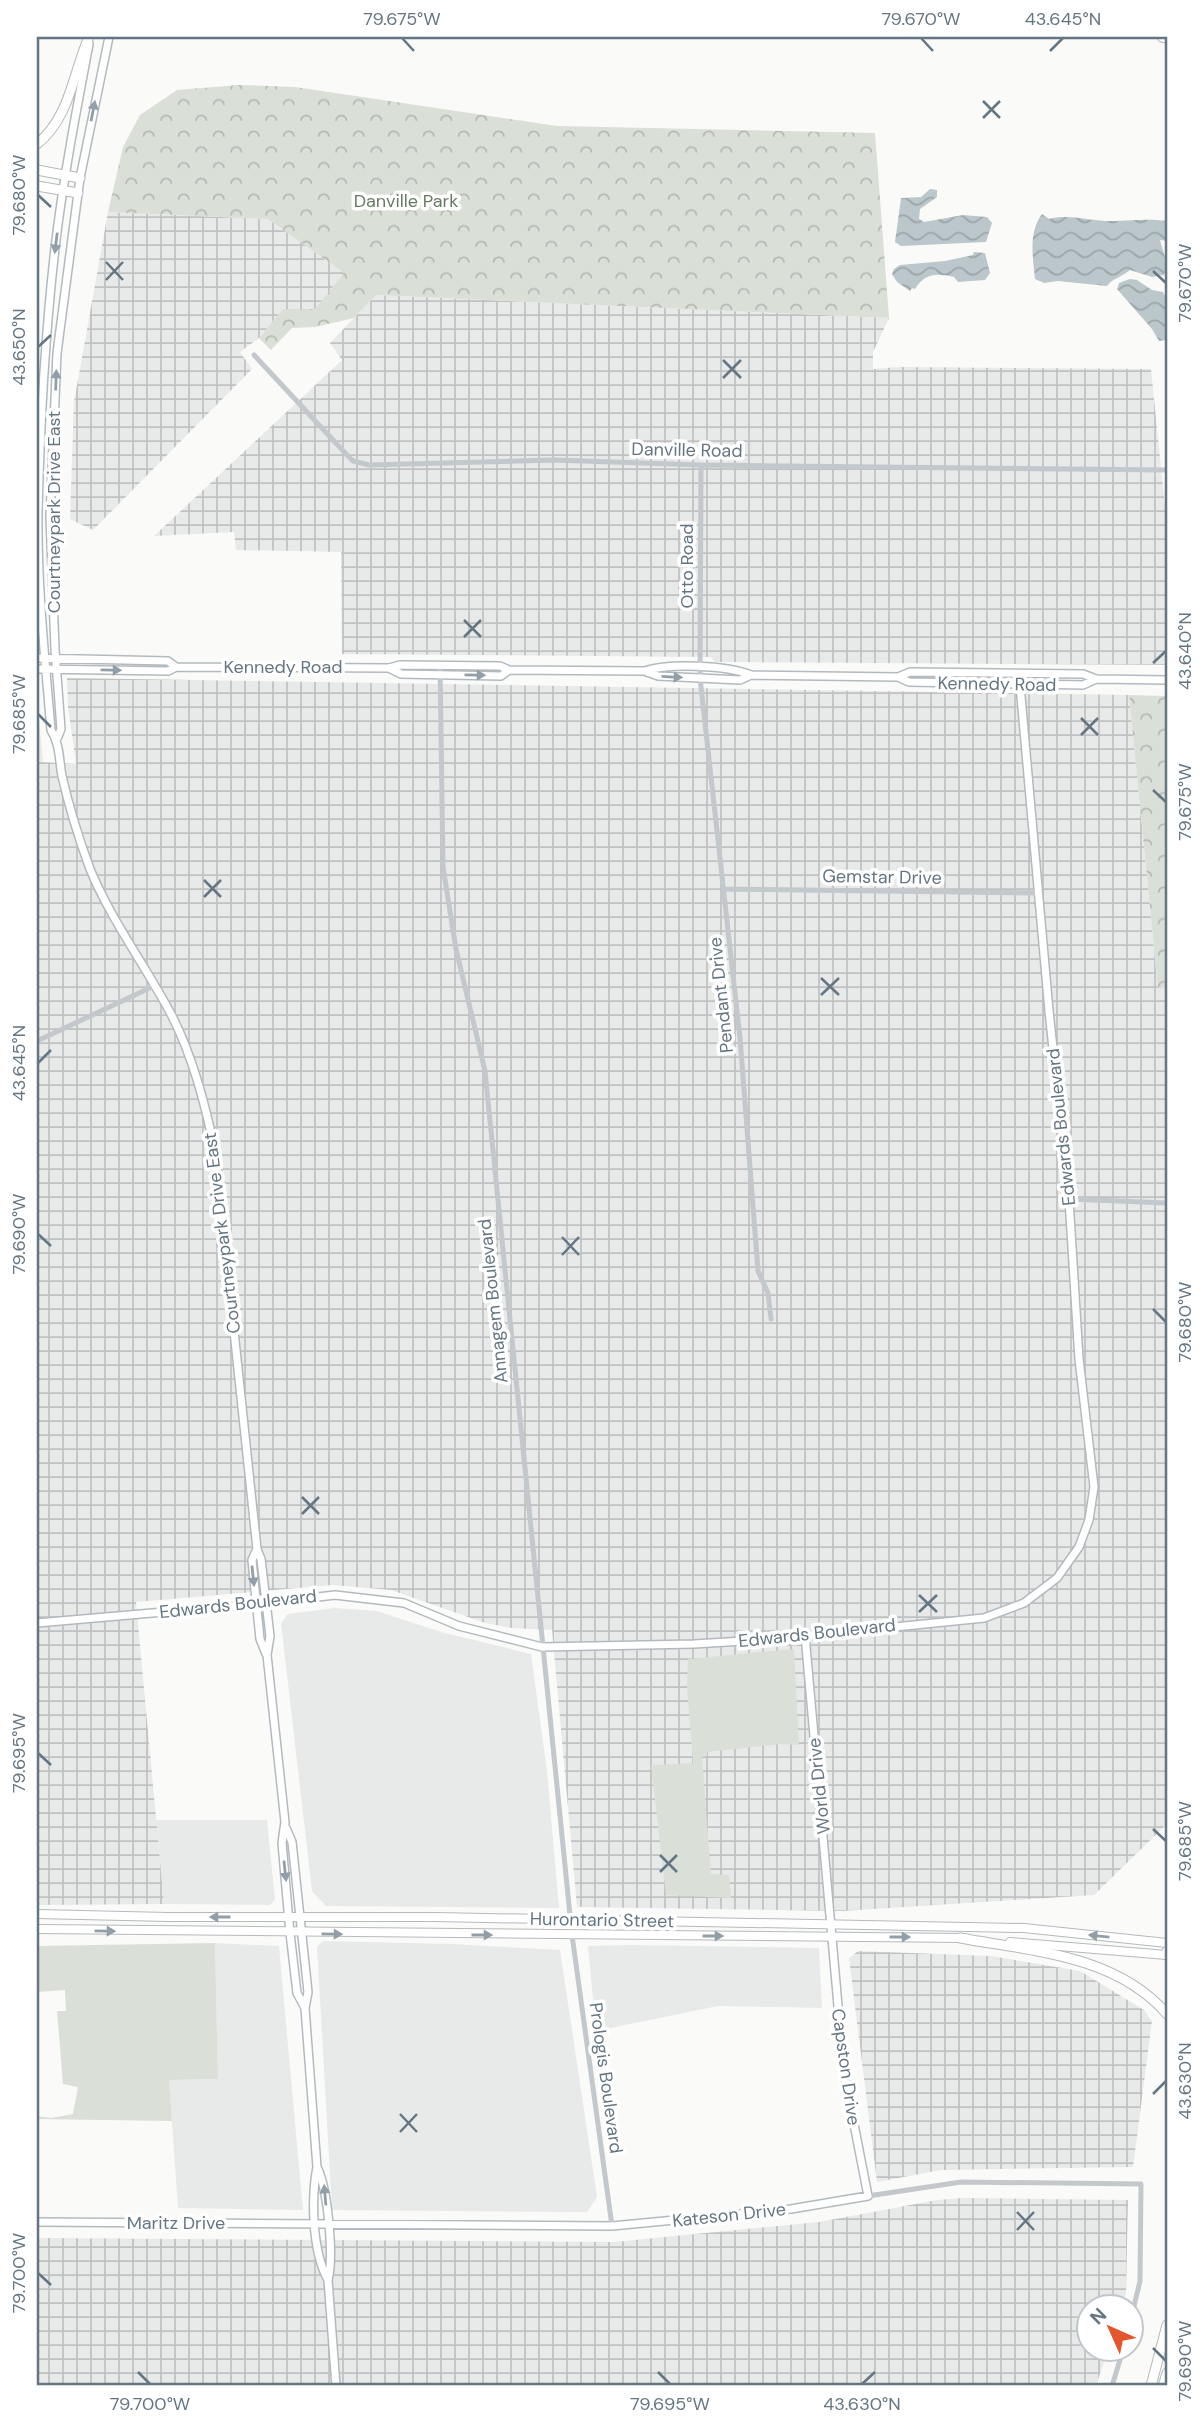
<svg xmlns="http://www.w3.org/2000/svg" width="1204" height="2423" viewBox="0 0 1204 2423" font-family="'DM Sans',sans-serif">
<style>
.built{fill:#e8e9e9}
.industrial{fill:url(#industrial-grid)}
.green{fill:#dadfd7}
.park{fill:url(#park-crowns)}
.water{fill:url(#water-waves)}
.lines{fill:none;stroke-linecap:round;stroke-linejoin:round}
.secondary-casing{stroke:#b3babf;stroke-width:10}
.primary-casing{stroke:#b5babe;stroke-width:10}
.highway-casing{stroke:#b4b9bd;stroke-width:11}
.street{stroke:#c3c8cc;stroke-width:5}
.secondary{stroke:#fff;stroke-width:7}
.primary{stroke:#fff;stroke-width:8}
.highway{stroke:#fff;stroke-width:9}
.oneway{fill:#939fa8}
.ticks{fill:none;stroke:#657683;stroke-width:2.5}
.labels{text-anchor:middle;stroke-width:7;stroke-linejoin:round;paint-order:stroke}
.park-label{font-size:18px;fill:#687a64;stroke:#fff}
.street-label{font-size:18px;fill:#657683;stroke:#fff}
.neatline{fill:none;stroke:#657683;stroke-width:2.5}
.ticks-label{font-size:18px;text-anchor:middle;fill:#657683}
</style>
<defs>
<pattern id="industrial-grid" width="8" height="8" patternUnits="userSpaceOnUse" patternTransform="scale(1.75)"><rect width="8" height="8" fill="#e8e9e9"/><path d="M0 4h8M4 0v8" fill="none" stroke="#c0c1c2"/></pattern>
<pattern id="park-crowns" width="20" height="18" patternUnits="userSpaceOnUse" patternTransform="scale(1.75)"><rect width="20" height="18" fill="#dadfd7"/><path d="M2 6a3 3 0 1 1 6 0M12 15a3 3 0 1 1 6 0" fill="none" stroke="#b4b9b4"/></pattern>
<pattern id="water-waves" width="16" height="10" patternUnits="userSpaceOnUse" patternTransform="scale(1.75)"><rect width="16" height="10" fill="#bbc7cb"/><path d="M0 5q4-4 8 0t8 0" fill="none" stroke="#9ca6aa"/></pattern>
</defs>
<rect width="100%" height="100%" fill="#fafaf8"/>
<path class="built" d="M37,698L43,762L37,759Z
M334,1608L377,1611L441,1632L531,1654L547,1771L559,1908L326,1906L312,1891L281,1623L288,1614Z
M156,1820H267L275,1900L270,1905L164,1904Z
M323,1941L451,1944L560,1950L597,2197L587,2212L332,2210L317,1947Z
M215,1943L279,1946L303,2210L178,2208L169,2080L218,2079Z
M633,1945L819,1948L822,2008L718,2006L596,2031L588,1946Z"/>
<path class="industrial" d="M108,212L268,219L344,273L315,309H283L259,338L240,352L252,369L93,530L70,519L74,402Z
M376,295L889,318L873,352V369L899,367L1151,369L1167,526V665L715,662L711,657L342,654L341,552L236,550L234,532L154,536L342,360L330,343Z
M67,678L1129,695L1158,989L1167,988V1824L1094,1895L843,1911L577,1907L552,1630L512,1628L485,1623L391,1590L333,1585L136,1602L164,1904L37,1905V759L43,762L76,764L68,707Z
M858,1951L991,1956L1080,1971L1144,2010L1152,2021L1133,2167L941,2170L877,2182L849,1958Z
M964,2198L1128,2200L1126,2293L1121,2307L1088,2308V2350H1108L1096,2386H37V2238L614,2242L819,2222L937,2200Z"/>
<path class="green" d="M794,1649L799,1745L780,1744L707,1752V1756L702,1757L711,1874L729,1875L731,1898L666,1895L651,1765L693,1763L687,1686L688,1659Z
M215,1943L218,2079L169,2080L172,2121L37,2119V2116L51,2118L73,2114L78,2087L63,2084L57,2011H66L65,1990L37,1992V1946Z"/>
<path class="park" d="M239,85L295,87L557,126L875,133L889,318L376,295L354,318L315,327L292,328L271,350L259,338L283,309H315L344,273L268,219L108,212L123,147L140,115L177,90Z
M1129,695L1167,696V988L1158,989Z"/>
<path class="water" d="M930,189L937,190V197L920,209L919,219L924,222L963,215L987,217L992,223L986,242L901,246L895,242L901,198L921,197Z
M1042,214L1049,219C1066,214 1087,220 1105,221C1126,221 1147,218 1167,221V241L1160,240L1167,264L1164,275L1152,277L1130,270C1122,277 1113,278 1107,286L1058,281L1044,283L1035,279C1033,257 1028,233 1042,214Z
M974,252L985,253L990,273L985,280L958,282L954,277C936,273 925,273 915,289L912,288L910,291L897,282L892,274L894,269L900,265L945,261L973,255Z
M1130,279L1137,280L1152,290L1163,292L1166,298V340L1159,341L1152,329L1117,289L1119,283Z"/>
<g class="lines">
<g class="secondary-casing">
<path id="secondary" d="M89,44C76,112 63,180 55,248C45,336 40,425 38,513C37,585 45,658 51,730C60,744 59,760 62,776C69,807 79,839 90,869C111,920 145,965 171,1014C193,1057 205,1104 215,1151L257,1549L261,1559L270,1636L267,1655L285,1822L282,1843L290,1933L297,1993L305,2008
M37,658L168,661L176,667
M389,668L401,674L501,676L509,670
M37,669L168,671L176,667L389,668L400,665L500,666L509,670L644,671L658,676L740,680L751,675
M644,671C669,663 727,665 751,675L898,677L909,682L1083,685L1096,679
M898,677L910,672L1083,674L1096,679L1167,680
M57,739L61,729L55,649L50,516L57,353L80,178L109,37
M257,1549L252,1560L260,1639L266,1654
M37,1623L256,1604L335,1595L404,1603L459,1626L542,1647L694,1644L776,1639L984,1618L1024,1603L1057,1578L1079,1547L1089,1520L1094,1487L1079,1359L1069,1199L1049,1011L1019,674
M286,1828L292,1842L308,1992L305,2008L317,2167C311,2199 312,2251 328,2280
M318,2169C328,2192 334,2256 328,2280L336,2386
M37,2222L612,2226L791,2209L868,2196L844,2073L805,1635"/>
</g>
<g class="primary-casing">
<path id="primary" d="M37,1914L168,1917H436L1024,1928L1167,1943
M37,1929L965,1938
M1010,1942L1167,1955"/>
</g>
<g class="highway-casing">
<path id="highway" d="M1162,37L1167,38
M37,144C70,118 73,73 89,37
M37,170L80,178
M37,186L78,193
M960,1938C1032,1951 1116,1955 1167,2014
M1166,1955L1167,1951
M1151,2386L1167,2325
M1163,2386L1167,2373"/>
</g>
<path class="street" d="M254,355L347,455L353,461L369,465L554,460L701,465L1167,470
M701,465L700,678L740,1038L758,1271L768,1293L771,1319
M440,666L443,867L456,949L485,1071L572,1935L612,2226
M724,889L1039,893
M37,1041L154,986
M1069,1199L1167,1203
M868,2196L961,2182L1141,2184L1140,2281L1130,2323
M1112,2386L1123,2350"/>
<use href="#secondary" class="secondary"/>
<use href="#primary" class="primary"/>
<use href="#highway" class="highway"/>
</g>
<defs><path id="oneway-solid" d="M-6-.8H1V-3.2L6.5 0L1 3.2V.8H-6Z" transform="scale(1.75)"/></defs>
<g class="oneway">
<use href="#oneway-solid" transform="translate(93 111) rotate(-79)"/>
<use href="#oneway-solid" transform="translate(56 243) rotate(97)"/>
<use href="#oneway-solid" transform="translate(56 380) rotate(-88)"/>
<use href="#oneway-solid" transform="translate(111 670) rotate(1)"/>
<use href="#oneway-solid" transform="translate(475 675) rotate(1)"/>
<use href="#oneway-solid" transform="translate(672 677) rotate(3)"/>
<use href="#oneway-solid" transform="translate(253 1576) rotate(84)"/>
<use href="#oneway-solid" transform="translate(285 1871) rotate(84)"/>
<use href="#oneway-solid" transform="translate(220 1917) rotate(180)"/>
<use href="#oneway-solid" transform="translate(105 1931) rotate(1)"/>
<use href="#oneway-solid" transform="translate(332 1934) rotate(1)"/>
<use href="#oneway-solid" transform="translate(482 1935)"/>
<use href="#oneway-solid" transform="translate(713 1936)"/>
<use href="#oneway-solid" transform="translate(1099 1936) rotate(-174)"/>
<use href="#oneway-solid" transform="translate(900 1937)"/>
<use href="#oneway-solid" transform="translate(325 2195) rotate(-95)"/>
</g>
<path class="ticks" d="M402,38L414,51M921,38L933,51M1050,51L1063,38M983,101L1000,118M983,118L1000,101M38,195L51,207M106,262L123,280M1153,271L1166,283M106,280L123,262M38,347L51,335M723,360L741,378M723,378L741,360M464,620L481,637M464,637L481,620M1153,663L1166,651M38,714L51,727M1081,718L1098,735M1081,735L1098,718M1153,790L1166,802M204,880L221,897M204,897L221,880M821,978L839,995M821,995L839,978M38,1063L51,1050M38,1234L51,1246M562,1237L579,1255M562,1255L579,1237M1153,1309L1166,1322M302,1497L319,1514M302,1514L319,1497M919,1595L937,1612M919,1612L937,1595M38,1753L51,1765M1153,1829L1166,1841M660,1855L677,1872M660,1872L677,1855M1153,2094L1166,2081M400,2114L417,2132M400,2132L417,2114M1017,2212L1034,2230M1017,2230L1034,2212M38,2273L51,2285M1153,2348L1166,2361M138,2372L150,2384M658,2372L670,2384M862,2384L875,2372"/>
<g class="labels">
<g class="park-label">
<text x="406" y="207">Danville Park</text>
</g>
<g class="street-label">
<text transform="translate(687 450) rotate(1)" y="6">Danville Road</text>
<text transform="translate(54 512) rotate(-90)" y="6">Courtneypark Drive East</text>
<text transform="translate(687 566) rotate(-90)" y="6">Otto Road</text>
<text x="283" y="673">Kennedy Road</text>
<text transform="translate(997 684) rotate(1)" y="6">Kennedy Road</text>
<text transform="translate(882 877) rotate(1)" y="6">Gemstar Drive</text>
<text transform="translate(721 995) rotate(-96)" y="6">Pendant Drive</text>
<text transform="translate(1061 1127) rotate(-96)" y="6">Edwards Boulevard</text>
<text transform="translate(222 1233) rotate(-97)" y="6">Courtneypark Drive East</text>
<text transform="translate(493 1301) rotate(-96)" y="6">Annagem Boulevard</text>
<text transform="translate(238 1604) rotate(-6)" y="6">Edwards Boulevard</text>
<text transform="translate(817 1633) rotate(-6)" y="6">Edwards Boulevard</text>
<text transform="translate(819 1786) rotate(-96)" y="6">World Drive</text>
<text transform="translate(602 1920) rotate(1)" y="6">Hurontario Street</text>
<text transform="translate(846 2067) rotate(82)" y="6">Capston Drive</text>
<text transform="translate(606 2078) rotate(82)" y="6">Prologis Boulevard</text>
<text transform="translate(729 2215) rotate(-6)" y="6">Kateson Drive</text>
<text x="176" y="2229">Maritz Drive</text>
</g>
</g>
<rect width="1204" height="2423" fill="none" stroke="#ffffff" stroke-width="77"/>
<g transform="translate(1110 2328) rotate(315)"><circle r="33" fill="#ffffff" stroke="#c1c8cd" stroke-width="2"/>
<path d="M0-5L12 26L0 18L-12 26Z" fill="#e4572e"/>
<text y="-10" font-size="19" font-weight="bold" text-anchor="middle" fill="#657683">N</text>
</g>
<rect x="38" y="38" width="1128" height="2346" class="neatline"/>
<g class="ticks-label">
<text x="402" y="25">79.675°W</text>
<text x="921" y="25">79.670°W</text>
<text x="1063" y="25">43.645°N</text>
<text transform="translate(19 195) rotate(-90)" y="6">79.680°W</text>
<text transform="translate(1185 283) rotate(-90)" y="6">79.670°W</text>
<text transform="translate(19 347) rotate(-90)" y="6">43.650°N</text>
<text transform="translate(1185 651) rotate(-90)" y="6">43.640°N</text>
<text transform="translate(19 714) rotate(-90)" y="6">79.685°W</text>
<text transform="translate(1185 802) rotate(-90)" y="6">79.675°W</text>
<text transform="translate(19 1063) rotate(-90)" y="6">43.645°N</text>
<text transform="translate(19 1234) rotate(-90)" y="6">79.690°W</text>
<text transform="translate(1185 1322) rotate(-90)" y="6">79.680°W</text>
<text transform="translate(19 1753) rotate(-90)" y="6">79.695°W</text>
<text transform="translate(1185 1841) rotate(-90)" y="6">79.685°W</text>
<text transform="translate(1185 2081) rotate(-90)" y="6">43.630°N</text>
<text transform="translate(19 2273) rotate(-90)" y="6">79.700°W</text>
<text transform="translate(1185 2361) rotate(-90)" y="6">79.690°W</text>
<text x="150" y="2410">79.700°W</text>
<text x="670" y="2410">79.695°W</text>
<text x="862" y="2410">43.630°N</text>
</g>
</svg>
